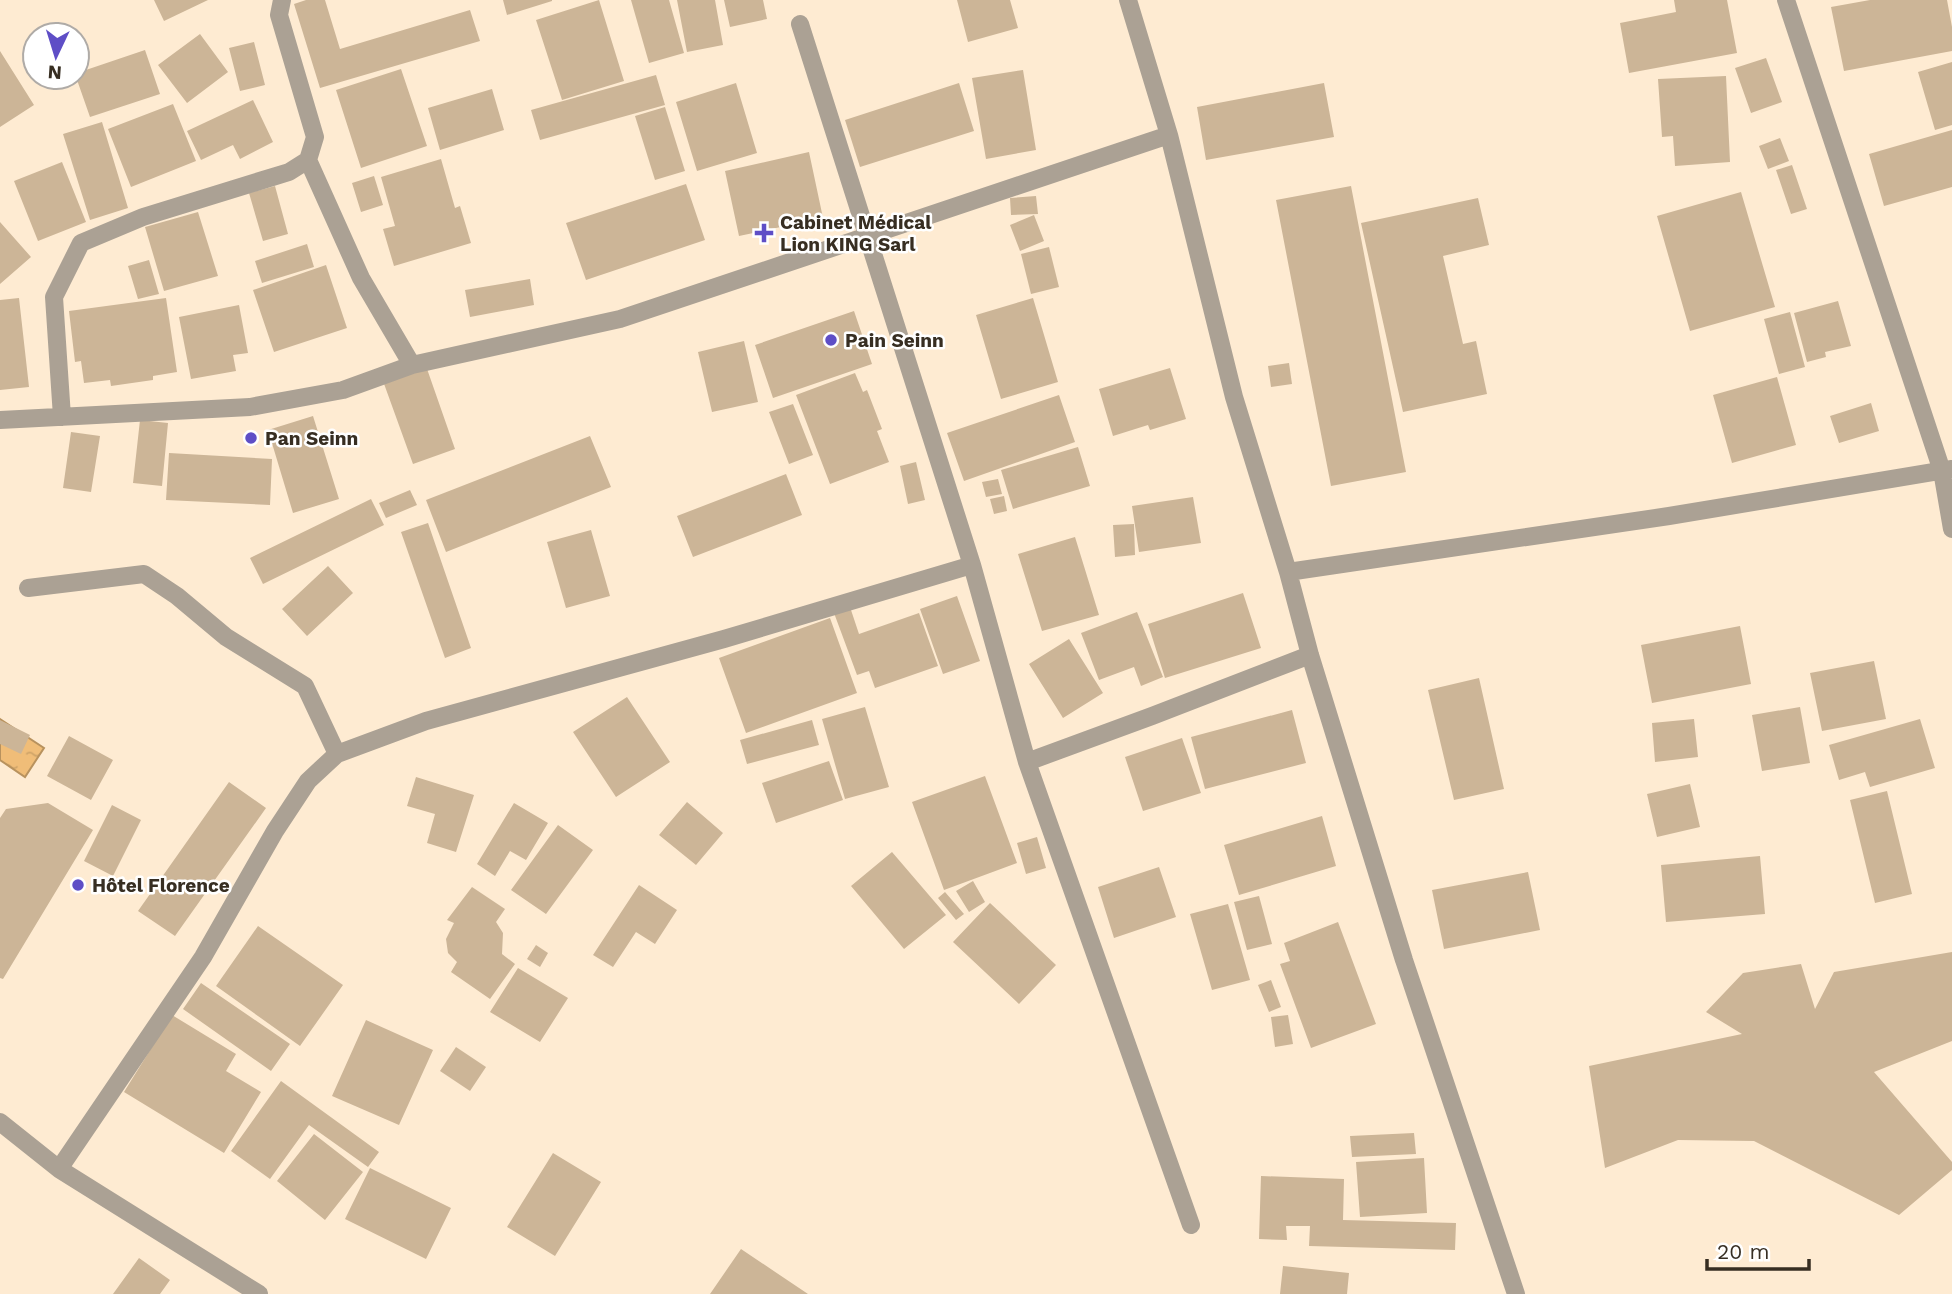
<svg xmlns="http://www.w3.org/2000/svg" width="1952" height="1294" viewBox="0 0 1952 1294" font-family="'Work Sans',sans-serif">
<style>
.water{fill:url(#water-ripples);stroke:#b8925e;stroke-width:2}
.building{fill:#ccb597}
.lines{fill:none;stroke-linecap:round;stroke-linejoin:round}
.minor{stroke:#aba194;stroke-width:18}
.poi-dot{fill:#5e4ec6;stroke:#fff;stroke-width:2.5}
.labels{text-anchor:middle;stroke-width:5;stroke-linejoin:round;paint-order:stroke}
.poi-label{font-size:19px;font-weight:bold;fill:#372e22;stroke:#fff;text-anchor:start}
</style>
<defs>
<pattern id="water-ripples" width="26" height="14" patternUnits="userSpaceOnUse" patternTransform="scale(1.75)"><rect width="26" height="14" fill="#f0bd78"/><path d="M2 4q2-2 4 0t4 0M15 11q2-2 4 0t4 0" fill="none" stroke="#cea368"/></pattern>
</defs>
<rect width="100%" height="100%" fill="#feebd2"/>
<path class="water" d="M0,719L44,748L25,777L0,760Z"/>
<path class="building" d="M154,0H208L164,21Z
M306,0H325L340,49L470,10L480,41L320,88L294,4Z
M503,0H552V1L507,15Z
M599,0L624,81L562,100L536,20Z
M631,0H669L684,53L649,63Z
M677,0H715L723,45L687,52Z
M724,0H763L767,19L730,27Z
M957,0H1010L1018,28L968,42Z
M1674,0H1727L1737,53L1629,73L1620,23L1676,12Z
M1870,0H1947L1952,27V51L1844,71L1831,7Z
M200,34L228,72L187,103L158,65Z
M254,42L265,85L240,91L229,48Z
M145,50L160,94L90,117L76,77L77,73Z
M0,51L34,105L0,127Z
M1766,58L1782,102L1751,113L1735,68Z
M1952,62V125L1935,130L1918,72Z
M401,69L427,146L361,168L336,90Z
M1023,70L1036,150L986,159L972,78Z
M656,75L665,105L540,140L531,110Z
M1726,76L1730,162L1675,166L1673,136L1662,137L1658,79Z
M736,83L757,153L697,171L676,102Z
M959,83L974,131L860,167L845,120Z
M1324,83L1334,137L1206,160L1197,107Z
M492,89L504,130L440,150L428,108Z
M253,100L273,142L240,159L233,145L201,160L187,131Z
M173,104L196,161L131,187L108,129Z
M665,107L685,171L655,180L635,116Z
M102,122L128,208L90,220L63,134Z
M1952,130V187L1884,206L1869,154Z
M1780,138L1789,161L1768,169L1759,146Z
M809,152L823,218L739,236L725,171Z
M441,159L455,208L460,206L471,243L394,266L383,229L395,226L381,177Z
M62,162L86,222L38,241L14,181Z
M1792,165L1807,209L1791,214L1776,170Z
M374,176L383,205L361,212L352,183Z
M686,184L705,240L586,280L566,223Z
M275,186L288,234L263,241L249,193Z
M1351,186L1406,472L1331,486L1276,200Z
M1741,192L1775,307L1690,331L1657,216Z
M1036,196L1038,214L1011,215L1010,198Z
M1478,198L1489,245L1443,256L1463,344L1476,341L1487,394L1403,412L1361,223Z
M198,212L218,276L164,291L145,227Z
M1034,215L1044,241L1020,251L1010,225Z
M0,222L31,257L0,284Z
M307,244L314,267L262,283L255,261Z
M1049,247L1059,287L1031,294L1021,254Z
M149,260L159,294L138,299L128,266Z
M326,265L347,328L274,352L253,290Z
M530,279L534,305L470,317L465,290Z
M19,298L29,387L0,390V300Z
M166,298L177,372L153,376V380L111,386L110,380L84,383L81,361L75,362L69,311Z
M1033,298L1058,382L1001,399L976,315Z
M1838,301L1851,346L1825,352L1826,357L1807,362L1794,313Z
M239,305L248,353L233,355L236,371L191,379L179,317Z
M854,311L872,364L773,398L755,345Z
M1790,312L1805,367L1779,374L1764,319Z
M744,341L758,402L712,412L698,352Z
M1289,363L1292,384L1271,387L1268,366Z
M426,366L455,449L413,464L383,381Z
M1170,368L1186,419L1150,430L1148,425L1113,436L1099,389Z
M855,373L863,392L867,390L882,429L877,431L889,462L830,484L796,395Z
M1777,377L1796,445L1732,463L1713,395Z
M1059,395L1075,442L964,481L947,433Z
M1871,403L1879,431L1839,443L1830,416Z
M793,404L813,455L789,464L769,412Z
M313,416L339,499L293,513L268,430Z
M140,420L168,423L162,486L133,483Z
M71,432L100,436L91,492L63,488Z
M590,436L611,487L446,552L426,500Z
M1078,447L1090,486L1013,509L1001,470Z
M169,453L272,459L270,505L166,500Z
M916,462L925,500L908,504L900,466Z
M786,474L802,515L693,557L677,516Z
M998,479L1002,494L986,497L982,482Z
M410,490L417,505L386,518L379,503Z
M1004,496L1007,511L994,514L990,499Z
M1193,497L1201,543L1139,552L1132,506Z
M371,499L384,525L263,584L250,558Z
M428,523L471,648L445,658L401,532Z
M1134,524L1135,555L1115,557L1113,525Z
M591,530L610,596L566,608L547,542Z
M1075,537L1099,615L1042,631L1018,554Z
M328,566L353,593L307,636L282,609Z
M1243,593L1261,648L1165,678L1148,624Z
M957,596L980,661L943,674L920,609Z
M850,607L859,634L919,613L938,666L875,688L869,671L857,675L834,613Z
M1137,612L1163,677L1141,686L1134,667L1099,680L1081,633Z
M830,618L857,693L746,733L719,658Z
M1740,626L1751,684L1652,703L1641,645Z
M1069,639L1103,693L1063,718L1029,664Z
M1874,661L1886,719L1822,731L1810,673Z
M1479,678L1504,789L1454,800L1428,690Z
M627,697L670,762L616,797L573,732Z
M865,707L889,787L845,799L822,719Z
M1800,707L1810,763L1762,771L1752,715Z
M1292,710L1306,763L1205,789L1191,737Z
M1694,719L1698,757L1655,762L1652,723Z
M1920,719L1935,768L1870,787L1865,772L1839,780L1829,745Z
M0,720L30,735L21,754L0,744Z
M812,720L819,745L747,764L740,740Z
M69,736L113,760L91,800L47,776Z
M1182,738L1201,793L1143,811L1125,757Z
M829,761L843,800L776,823L762,783Z
M985,776L1017,863L944,890L912,802Z
M416,777L474,795L456,852L427,843L435,814L407,806Z
M229,782L266,808L175,936L138,911Z
M1690,784L1700,827L1657,837L1647,794Z
M1887,791L1912,894L1875,903L1850,800Z
M687,802L723,833L696,865L659,835Z
M48,803L93,830L3,979L0,978V818L6,809Z
M514,803L548,823L526,860L510,851L495,876L477,864Z
M112,805L141,820L113,876L84,861Z
M1322,816L1336,866L1239,895L1224,845Z
M558,825L593,850L546,914L511,890Z
M1037,837L1046,868L1026,874L1017,843Z
M892,852L946,915L904,949L851,886Z
M1760,856L1765,914L1666,922L1661,865Z
M1159,867L1176,917L1114,938L1098,887Z
M1528,872L1540,930L1444,949L1432,890Z
M973,881L985,902L969,912L956,891Z
M639,885L677,910L655,944L636,932L613,967L593,955Z
M472,887L505,909L496,922L503,933L502,954L515,964L490,999L451,972L457,962L448,953L446,939L454,923L447,920Z
M945,892L964,914L956,920L938,898Z
M1259,896L1272,944L1247,950L1234,902Z
M990,903L1056,965L1019,1004L953,942Z
M1228,904L1250,980L1212,990L1190,914Z
M1338,922L1376,1024L1311,1048L1280,964L1290,961L1284,943Z
M258,926L343,985L300,1046L216,986Z
M536,945L548,953L540,967L527,959Z
M1952,952V1041L1874,1072L1952,1162V1170L1899,1215L1754,1141L1678,1140L1605,1168L1589,1066L1742,1034L1706,1012L1743,973L1801,964L1815,1009L1834,972Z
M518,968L568,998L540,1042L490,1012Z
M1271,980L1281,1007L1269,1012L1258,985Z
M201,983L290,1044L271,1071L183,1009Z
M172,1015L236,1054L226,1071L261,1092L224,1153L124,1092Z
M1288,1015L1293,1044L1275,1047L1271,1017Z
M366,1020L433,1050L399,1125L332,1096Z
M456,1047L486,1067L470,1091L440,1071Z
M281,1081L379,1152L368,1167L309,1125L270,1179L231,1151Z
M1414,1133L1416,1154L1352,1157L1350,1136Z
M314,1134L363,1172L325,1220L277,1181Z
M553,1153L601,1182L555,1256L507,1227Z
M1424,1158L1427,1213L1360,1217L1356,1162Z
M370,1168L451,1208L426,1259L345,1219Z
M1261,1176L1344,1179L1343,1220L1456,1223L1455,1250L1309,1246L1310,1226H1286L1287,1240L1259,1239Z
M741,1249L808,1294H710Z
M139,1258L170,1280L160,1294H113Z
M1283,1266L1349,1273L1347,1294H1280Z"/>
<g class="lines">
<path class="minor" d="M1128,0L1169,135L1234,397L1288,572L1310,655L1404,960L1516,1294
M1786,0L1942,471L1952,529
M800,24L972,565L1027,762L1191,1225
M308,160L361,278L412,365
M62,417L54,297L81,243L143,217L289,172L308,160L315,137L279,15L282,0
M0,420L250,407L343,390L412,365L620,319L1169,135
M1288,572L1669,516L1952,469
M28,588L144,574L177,596L226,637L305,686L337,754
M1027,762L1152,716L1310,655
M0,1122L59,1169L259,1294
M59,1169L203,957L275,831L308,781L337,754L426,721L724,639L972,565"/>
</g>
<g class="poi-dot">
<path d="M760.5 222.5h7v7h7v7h-7v7h-7v-7h-7v-7h7z"/>
<circle cx="831" cy="340" r="7"/>
<circle cx="251" cy="438" r="7"/>
<circle cx="78" cy="885" r="7"/>
</g>
<g class="labels">
<g class="poi-label">
<text x="780" y="229">Cabinet Médical<tspan x="780" dy="22">Lion KING Sarl</tspan></text>
<text x="845" y="347">Pain Seinn</text>
<text x="265" y="445">Pan Seinn</text>
<text x="92" y="892">Hôtel Florence</text>
</g>
</g>
<g transform="translate(56 56) rotate(184)"><circle r="33" fill="#ffffff" stroke="#afaba7" stroke-width="2"/>
<path d="M0-5L12 26L0 18L-12 26Z" fill="#5e4ec6"/>
<text y="-10" font-size="19" font-weight="bold" text-anchor="middle" fill="#372e22">N</text>
</g>
<path d="M1707 1259v10h102v-10" fill="none" stroke="#372e22" stroke-width="3.5"/>
<text x="1717" y="1259" font-size="21" fill="#372e22" stroke="#ffffff" stroke-width="5" paint-order="stroke">20 m</text>
</svg>
